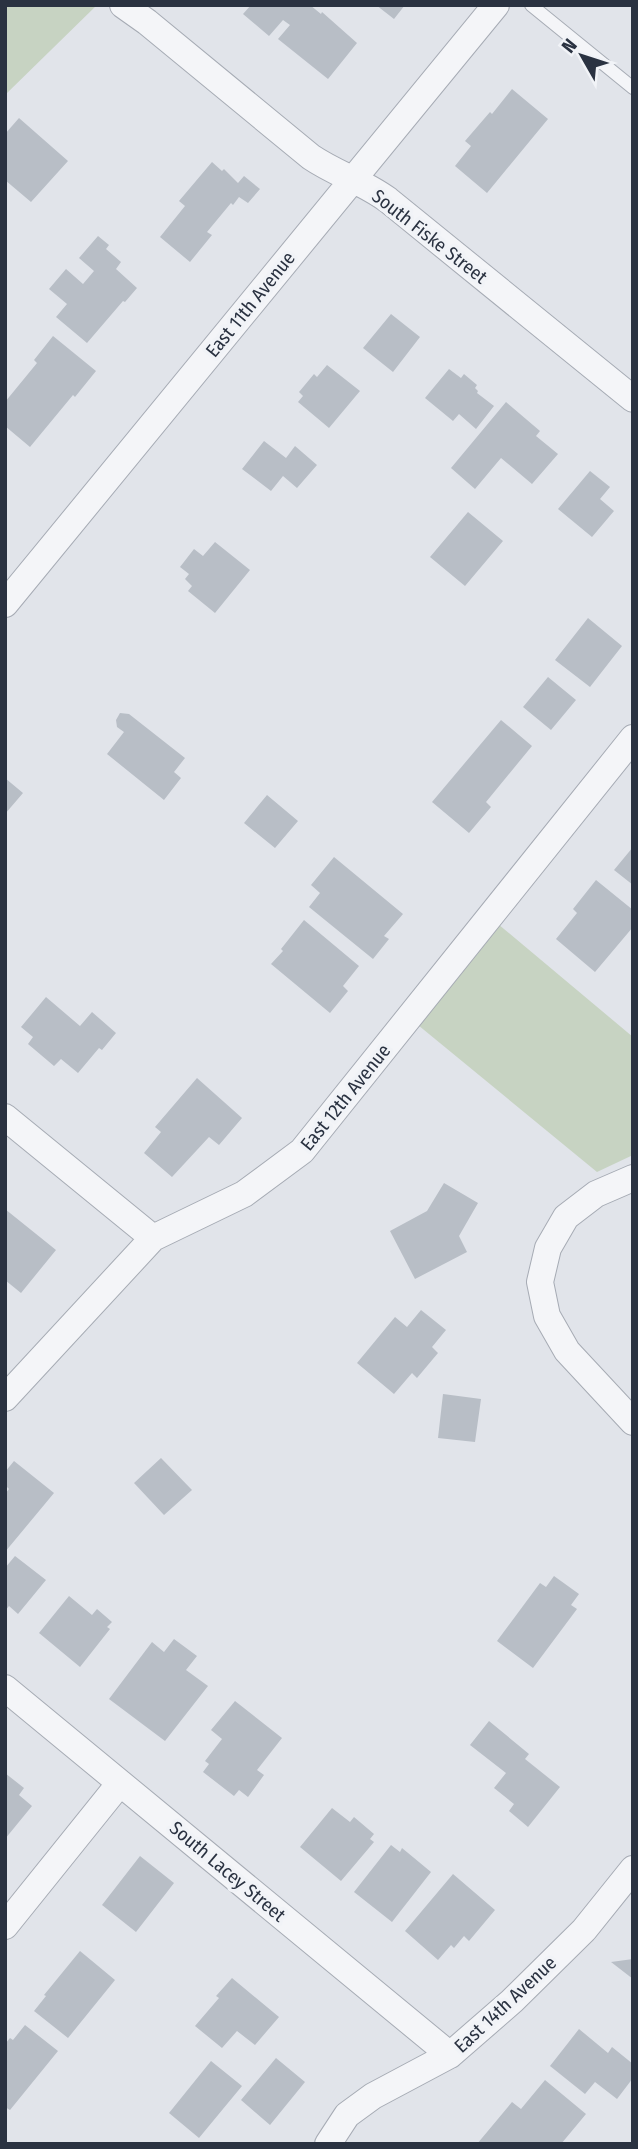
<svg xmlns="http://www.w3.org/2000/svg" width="638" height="2149" viewBox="0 0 638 2149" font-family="'Fira Sans Condensed',sans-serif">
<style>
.green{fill:#c7d3c2}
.building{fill:#b8bec6}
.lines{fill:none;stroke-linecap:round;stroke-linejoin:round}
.service-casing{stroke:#a6abb4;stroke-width:14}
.minor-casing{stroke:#a6abb4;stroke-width:28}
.service{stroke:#f4f5f8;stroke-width:12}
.minor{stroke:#f4f5f8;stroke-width:26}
.labels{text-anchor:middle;stroke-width:7;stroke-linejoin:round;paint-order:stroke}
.street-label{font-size:19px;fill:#2a3241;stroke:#f1f3f7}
</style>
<rect width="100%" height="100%" fill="#e1e4ea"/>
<path class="green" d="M5,5H97L5,95Z
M498,924L633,1037V1155L597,1172L418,1025Z"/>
<path class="building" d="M251,5H302L304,7L310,5L321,14L322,12L357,43L328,79L278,39L290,25L283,20L269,36L243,14Z
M376,5H405L394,19Z
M512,89L548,119L487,193L455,166L471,146L465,141L490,112L492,114Z
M19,118L68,161L31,202L5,180V134Z
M212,162L222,171L224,169L238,183L244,176L260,189L248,203L239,197L233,205L231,203L207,232L212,235L190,262L160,237L185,206L179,201Z
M98,236L109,245L106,249L121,262L116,269L137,288L125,302L123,301L87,343L56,317L67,304L49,289L66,269L83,284L94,271L79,258Z
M391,314L420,337L393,372L363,348Z
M53,336L96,371L75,397L73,395L30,447L5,426V402L37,363L34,360Z
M327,365L360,391L329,428L298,402L303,396L299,392L314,374L317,377Z
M449,369L461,378L464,374L477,385L475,388L478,391L477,393L494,406L476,429L459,414L453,421L425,398Z
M506,402L540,431L536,436L558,454L532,484L501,458L475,489L451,468Z
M264,441L286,458L295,446L317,465L297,488L283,476L271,491L242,469Z
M590,471L610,487L600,499L614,511L592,537L558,509Z
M468,512L503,541L465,586L430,557Z
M215,542L250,570L215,613L188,591L192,586L185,579L189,574L180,567L194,549L203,556Z
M588,618L622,646L590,687L555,660Z
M548,677L576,700L551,730L523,707Z
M120,713L129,714L185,758L174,772L181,778L164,800L107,754L124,732L117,727L116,720Z
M501,720L532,746L486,802L491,807L469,833L432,802Z
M5,778L23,793L5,814Z
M267,795L298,821L275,848L244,823Z
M633,847V885L614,870Z
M334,857L403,914L384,936L389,939L373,959L309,907L320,893L311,885Z
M596,880L633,910V927L595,972L556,939L577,913L573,909Z
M304,920L359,966L343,986L348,991L330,1013L271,964L283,951L281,949Z
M46,997L80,1026L92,1012L116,1033L102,1050L99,1048L78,1073L61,1059L54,1066L28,1044L33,1037L21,1027Z
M197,1078L242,1118L219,1145L209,1137L172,1177L144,1153L161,1132L155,1127Z
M444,1183L478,1203L459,1236L467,1252L415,1279L390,1231L427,1211Z
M5,1209L56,1250L21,1293L5,1280Z
M421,1310L446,1330L432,1347L438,1353L417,1378L412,1373L394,1394L357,1363L395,1317L407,1327Z
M443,1394L481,1399L475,1442L438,1438Z
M161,1458L192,1490L164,1515L134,1483Z
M14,1461L54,1493L5,1552V1494L9,1489L5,1485V1472Z
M15,1556L46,1580L18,1614L9,1606L5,1611V1568Z
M554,1576L579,1594L571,1605L577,1609L533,1668L497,1641L540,1583L546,1587Z
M69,1596L92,1615L97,1609L112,1622L107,1627L110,1629L80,1667L39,1633Z
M174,1639L197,1656L186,1670L208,1686L165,1741L109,1699L152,1642L164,1652Z
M235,1701L282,1738L257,1770L264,1775L248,1797L239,1790L234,1796L203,1772L209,1764L205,1761L222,1739L211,1730Z
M489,1721L529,1754L525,1759L560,1787L528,1827L509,1811L514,1804L494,1788L506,1773L470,1745Z
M5,1773L24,1788L19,1795L32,1806L5,1839Z
M332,1808L350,1822L354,1817L374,1834L370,1839L374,1842L341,1881L300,1847Z
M391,1845L400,1852L402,1848L431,1872L392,1922L354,1892Z
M140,1856L174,1883L136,1932L102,1905Z
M453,1874L495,1910L469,1941L464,1936L454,1948L451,1945L438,1960L405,1931Z
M80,1951L115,1980L68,2038L34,2011L46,1996L44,1995Z
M633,1959V1979L611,1962Z
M232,1978L279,2017L255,2045L237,2031L222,2048L195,2026L219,1998L216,1996Z
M25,2025L58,2051L10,2110L5,2107V2044L10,2038L13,2040Z
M579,2029L608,2053L612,2047L633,2064V2078L617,2099L595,2082L585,2094L550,2066Z
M276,2058L305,2082L270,2125L241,2100Z
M211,2061L242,2086L199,2138L169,2113Z
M545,2080L586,2114L561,2144H477L512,2102L521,2109Z"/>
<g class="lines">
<g class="service-casing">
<path id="service" d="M531,5L633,88"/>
</g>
<g class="minor-casing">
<path id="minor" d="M123,5L147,22L311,157C336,174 364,182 388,200L633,399
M5,604L496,5
M5,1117L153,1238
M633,1178L596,1194L566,1217L548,1248L540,1282L547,1316L567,1351L633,1422
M5,1398L153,1238L244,1194L302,1151L633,738
M5,1688L450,2055
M5,1926L120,1783
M328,2144L347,2115L373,2096L450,2055L512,2001L584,1930L633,1869"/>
</g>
<use href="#service" class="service"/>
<use href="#minor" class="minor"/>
</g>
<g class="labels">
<g class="street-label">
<text transform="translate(430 236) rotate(38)" y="7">South Fiske Street</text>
<text transform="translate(250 304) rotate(-51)" y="7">East 11th Avenue</text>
<text transform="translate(345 1097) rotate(-51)" y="7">East 12th Avenue</text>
<text transform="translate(228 1871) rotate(40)" y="7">South Lacey Street</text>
<text transform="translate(505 2004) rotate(-43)" y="7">East 14th Avenue</text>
</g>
</g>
<rect width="638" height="2149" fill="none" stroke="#2a3241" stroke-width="14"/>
<g transform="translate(582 56) rotate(309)" stroke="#f1f3f7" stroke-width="5" paint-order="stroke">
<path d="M0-5L12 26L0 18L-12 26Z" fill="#2a3241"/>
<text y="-10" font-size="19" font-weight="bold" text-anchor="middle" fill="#2a3241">N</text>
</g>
</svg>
